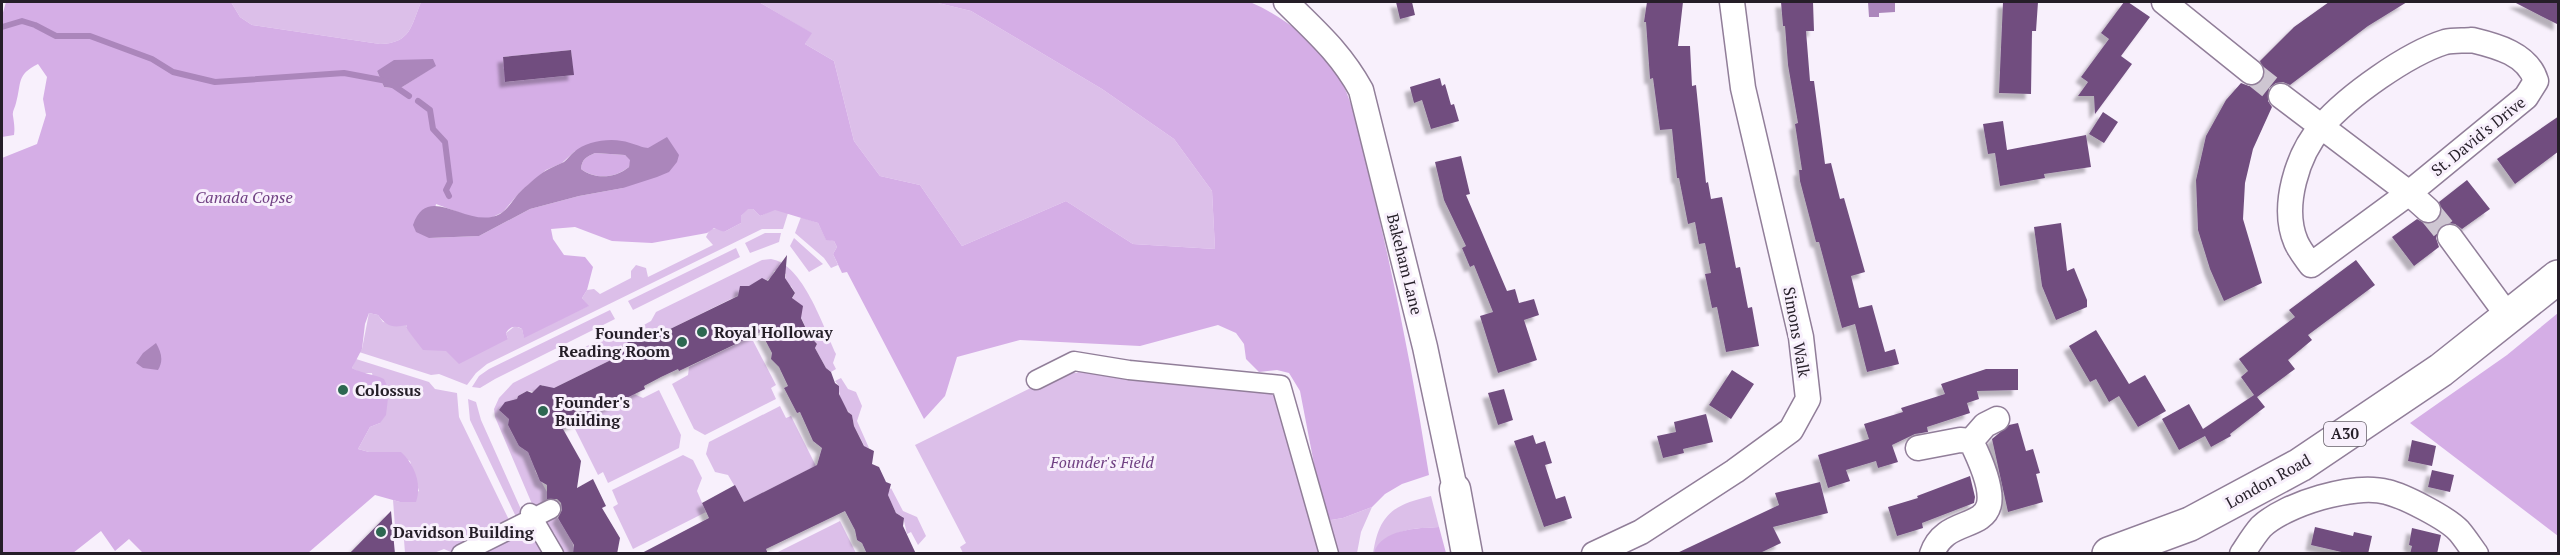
<svg xmlns="http://www.w3.org/2000/svg" width="2560" height="555" viewBox="0 0 2560 555" font-family="'PT Serif',serif">
<style>
.green{fill:#dcbfe9}
.forest{fill:#d5aee6;fill-rule:evenodd}
.water{fill:#ab86bb;fill-rule:evenodd}
.lines{fill:none;stroke-linecap:round;stroke-linejoin:round}
.stream{stroke:#ab86bb;stroke-width:6}
.building{fill:#714e7f;filter:url(#shadow)}
.minor-tunnel{stroke:#cec6d2;stroke-width:24;stroke-dasharray:24 12;stroke-linecap:butt}
.pedestrian-casing{stroke:#917e99;stroke-width:21}
.minor-casing{stroke:#917e99;stroke-width:27}
.tertiary-casing{stroke:#917e99;stroke-width:33}
.primary-casing{stroke:#917e99;stroke-width:36}
.pedestrian{stroke:#fff;stroke-width:18}
.minor{stroke:#fff;stroke-width:24}
.tertiary{stroke:#fff;stroke-width:30}
.primary{stroke:#fff;stroke-width:33}
.poi-dot{fill:#2d6751;stroke:#f8f0fc;stroke-width:2}
.labels{text-anchor:middle;stroke-width:6;stroke-linejoin:round;paint-order:stroke}
.shield{fill:#f8f0fc;stroke:#645d68;stroke-width:1.5}
.shield-label{font-size:15px;font-weight:bold;fill:#251e28}
.street-label{font-size:16px;fill:#251e28;stroke:#f8f0fc}
.park-label{font-size:16px;font-style:italic;fill:#6f3f82;stroke:#f8f0fc}
.poi-label{font-size:16px;font-weight:bold;fill:#251e28;stroke:#f8f0fc;text-anchor:start}
</style>
<defs>
<filter id="shadow"><feDropShadow dx="-5.5" dy="5.5" stdDeviation="1.5" flood-color="#0004"/></filter>
</defs>
<rect width="100%" height="100%" fill="#f8f0fc"/>
<path class="green" d="M231,2H421C411,26 411,43 380,44L252,25L240,17Z
M759,2H934L971,11L1102,89L1174,139L1212,191L1215,249L1133,244L1066,201L962,246L920,185L880,176L854,141L834,61L805,44L811,33Z
M747,209H753L760,216L775,209L788,213L783,229H762L487,364L476,373L467,385L439,374L431,375L359,352L362,349L369,313L378,315L383,322L407,325L406,328L415,338L508,339L506,333L515,326L522,329L524,337L588,306L582,298L587,290L594,289L600,294L631,278V271L636,265L646,268L648,277L713,245L706,237L710,229L718,228L724,232L741,223V216Z
M801,217L818,223L826,239L834,241L837,247L833,254L838,265L831,268L824,258L795,233Z
M765,233H781L779,242L750,253L745,243Z
M794,238L823,264L809,272L790,246Z
M736,248L740,257L633,310L628,301Z
M771,259C803,264 823,326 836,354L833,363L836,369L831,372L826,368L815,348L817,344L809,335L800,315L801,305L792,299L795,293L791,286L784,285L786,274L779,270L774,271L772,277L767,280L762,279L750,288L742,286L739,290V295L666,331L654,334L649,332L647,337L642,326L651,321L656,312L762,260Z
M610,310L615,319L495,379L480,388L472,387L479,376L489,369Z
M631,332L636,342L621,347L620,352L623,354L550,390L542,385L535,392L527,391L518,396L508,425L519,440V446L527,450L536,468L535,471L554,504L535,511L495,417L494,409L499,398L513,383L611,334L620,336Z
M751,337L776,385L771,388L776,399L705,435L694,429L672,384L688,375L689,367Z
M356,359L429,382L435,389L457,393L459,417L510,522L453,553L444,549L434,553H405L404,540H396L393,500L400,502L419,491L410,461L386,452H369L358,449L370,427L380,423L372,373H361L352,368Z
M1065,371L1076,373L1081,371L1270,393L1275,396L1324,553H963L960,547L966,543L915,445Z
M841,378L848,389L856,392L862,406L857,421L869,448L865,447L854,426L852,415C844,409 838,396 839,386L835,381Z
M659,390L681,435L679,448L608,483L603,472L598,475L573,425L634,394L643,398Z
M468,399L476,402L481,420L524,516L517,519L470,420Z
M780,406L786,418L791,416L816,466L744,502L728,475L715,472L706,454L709,442Z
M683,455L693,460L702,478L697,491L706,512L633,549L613,507L618,504L612,490Z
M891,488L903,511L917,517L926,536L918,545L911,532L907,534L903,517L896,513L887,493Z
M1431,496L1439,527C1406,529 1393,529 1373,554C1379,514 1393,505 1431,496Z
M1372,507L1361,532L1357,553H1335L1325,521L1343,518Z
M553,514C564,522 573,539 575,553H564L554,533L540,521Z
M840,521L856,553H779L778,552Z
M529,528L542,553L474,554Z"/>
<path class="forest" d="M6,2H231L240,17L252,25L380,44C411,43 411,26 421,2H759L812,33L805,44L834,61L854,141L880,176L920,185L962,246L1066,201L1133,244L1215,249L1212,191L1174,139L1102,89L971,11L934,2H1250C1278,14 1310,37 1329,61C1353,93 1359,134 1368,172C1393,272 1413,373 1429,475L1402,484L1385,494L1372,507L1343,518L1325,521L1300,391L1289,373L1277,370L1259,372L1246,359L1244,344L1236,333L1218,325L1140,346L1020,340L957,357L945,396L924,419L847,272L842,273L833,254L837,247L834,241L826,240L818,223L775,210L760,216L753,209H748L741,216V223L724,232L714,228L707,233L652,243L612,241L575,227L551,229L553,239L564,255L585,257L593,267L587,290L582,298L589,306L524,338L522,329C516,325 510,326 506,333L508,339L459,364L446,351L423,350L406,328L407,325C393,328 387,327 378,315L369,313L365,324L362,349L352,368C363,374 374,374 384,379L389,390L386,415L380,423L370,427L358,449L369,452H401C415,465 422,484 416,502H400L375,495L308,553H143L129,539L115,551L101,531L73,553H2V158L37,144L46,115L43,99L47,77L38,64C16,75 22,82 16,103C15,108 12,111 13,116C14,123 15,128 14,135L2,137V16ZM571,50L573,75L506,82L503,57ZM435,66L399,89L384,87L377,71ZM655,145L623,188L579,196L530,209L479,236L429,238L436,204L474,218L485,219L493,217L503,212L520,192L546,170L562,163L575,151L640,147L648,149Z
M595,153L625,155L631,160L629,167C615,178 596,180 581,169C582,159 586,157 595,153Z
M2558,313V536L2410,423L2507,355Z
M1439,527L1446,553H1374C1381,529 1418,528 1439,527Z"/>
<path class="water" d="M1868,2H1895V12L1879,13V17H1869Z
M433,59L436,66L399,89L384,87L377,71L394,60Z
M667,137L679,155L677,162L669,172L657,177L623,188L579,196L530,209L479,236L429,238L416,232L413,225C428,180 468,231 500,214C509,209 514,197 522,190C530,183 538,175 547,170C552,167 558,165 564,162C568,159 570,155 574,152C585,142 607,138 622,141C631,142 639,147 648,148ZM595,153L625,155L630,160L629,167C616,178 595,180 581,169C582,159 586,157 595,153Z
M156,343C161,352 164,360 158,370L143,368L136,363L143,353Z"/>
<g class="lines">
<path class="stream" d="M2,27L22,21L35,25L56,36H90L152,59L173,72L215,82L344,73L387,81L409,96
M418,101L430,110L433,129L445,142L450,182L446,190L449,196"/>
</g>
<path class="building" d="M1396,2H1412L1415,15L1400,19Z
M1647,2H1683L1678,46H1690L1692,86L1696,85L1706,183L1708,182L1711,199L1722,197L1736,268L1740,267L1748,308L1752,307L1759,346L1726,352L1717,307L1712,308L1705,274L1711,273L1705,243L1699,244L1695,222L1688,224L1679,178H1677L1672,129L1660,130L1653,78L1650,79L1646,22H1644Z
M1781,2H1813L1814,31H1806L1810,81H1814L1825,164L1831,163L1840,199L1844,198L1865,272L1851,276L1859,308L1872,305L1885,352L1895,349L1899,364L1867,372L1855,324L1842,328L1819,242H1816L1800,181L1799,170H1802L1795,124L1798,123L1788,65L1785,26H1783Z
M2003,2H2038L2036,31H2032L2031,94L1999,93Z
M2124,2H2128L2150,17L2121,56L2132,64L2095,114L2094,96H2078L2088,82L2081,77L2109,39L2101,33Z
M2329,2H2407L2368,26L2290,85L2283,82L2276,83L2269,88L2268,101L2272,107L2253,149L2245,183L2243,219L2262,283L2224,301L2210,269L2198,230L2196,180L2206,136L2226,100L2241,83L2249,86L2257,85L2262,80L2265,74L2260,61L2294,27Z
M2514,2H2559V25L2541,16Z
M571,50L574,75L505,82L503,57Z
M1440,78L1442,86L1445,84L1451,105L1454,104L1459,121L1431,129L1422,100L1414,103L1410,87Z
M2103,112L2118,122L2104,143L2089,134Z
M2559,116V151L2515,184L2497,159Z
M2003,121L2007,150L2086,135L2091,167L2044,174L2045,178L2000,186L1995,153L1988,154L1983,124Z
M1461,156L1470,194L1466,195L1507,291L1515,289L1519,303L1534,299L1539,315L1524,320L1537,360L1498,373L1480,316L1493,312L1474,265L1470,267L1462,248L1466,246L1444,200L1435,162Z
M2467,180L2490,209L2462,229L2455,224L2448,223L2441,226L2436,238L2439,247L2414,266L2392,237L2417,219L2426,224L2438,220L2442,212L2439,202Z
M2061,223L2067,271L2074,268L2087,300V307L2056,320L2042,286L2034,227Z
M787,255L785,278L795,293L792,298L803,306L801,318L809,335L817,344L815,348L826,368L831,372L835,383L839,386V394L848,412L852,415L854,426L864,446L874,451L872,464L879,467L886,482L891,484L888,495L896,513L904,518L903,526L916,554H867L862,543L857,540L855,530L845,511L766,549L768,554H640L709,518L702,503L735,485L744,502L817,465L822,448L813,441L800,412L797,413L784,388L788,386L779,367L771,359L772,353L761,332L679,371L678,369L661,377L644,386L645,389L563,429L581,461L577,488L593,479L606,506L602,508L620,538L617,554H573L574,545L558,518L562,510L561,503L557,499H547V485L540,481L528,452L519,446L508,425L509,419L499,410L505,402L517,399L518,396L527,391L532,393L540,385L554,388L617,357L620,348L631,340L643,341L648,332H657L661,326L668,330L738,296L740,286H749L762,278L768,281Z
M2356,260L2375,285L2308,335L2312,340L2288,360L2295,369L2257,397L2265,407L2230,434L2231,436L2211,447L2205,436L2179,450L2162,419L2189,404L2203,429L2254,395L2241,377L2248,371L2239,359L2295,317L2289,310Z
M2096,330L2129,384L2145,375L2166,411L2138,427L2119,396L2109,402L2096,379L2090,382L2069,346Z
M1986,369H2018V390L1977,391L1979,399L1967,403L1970,413L1927,427L1928,432L1915,434L1892,445L1898,462L1878,468L1876,461L1846,470L1850,481L1828,488L1818,455L1869,439L1864,424L1903,412L1901,408L1945,394L1941,384Z
M1732,370L1754,384L1731,419L1709,405Z
M1504,389L1513,420L1498,425L1488,393Z
M1706,414L1713,442L1683,449L1684,453L1663,458L1657,436L1676,432L1674,422Z
M2018,423L2026,451L2033,449L2040,473L2036,474L2043,502L2008,512L1992,439L2009,425Z
M1533,435L1536,444L1545,441L1552,463L1545,465L1556,499L1565,496L1572,518L1544,527L1514,441Z
M2412,440L2436,446L2432,466L2408,461Z
M2432,470L2454,475L2450,492L2428,487Z
M1970,476L1975,497L1974,503L1922,523L1923,528L1897,536L1888,507L1918,498L1917,496Z
M1820,482L1828,513L1773,527L1781,543L1758,554H1675L1779,505L1775,493Z
M391,511L395,554H349Z
M2315,527L2353,536L2354,532L2372,536L2368,554H2350L2311,545Z
M2412,528L2441,535L2437,554H2410L2412,546L2409,545Z"/>
<g class="lines">
<path class="minor-tunnel" d="M2251,72L2281,96
M2428,210L2450,237"/>
<g class="pedestrian-casing">
<path id="pedestrian" d="M1036,380L1074,361L1129,370L1281,385L1329,554
M530,513L554,554
M461,554L551,509"/>
</g>
<g class="minor-casing">
<path id="minor" d="M1286,2C1316,32 1340,52 1361,90L1425,347L1455,489
M2164,2L2251,72
M2472,40C2497,46 2528,54 2536,81L2526,97L2409,193L2311,265C2306,258 2300,251 2296,242C2281,207 2297,154 2322,126C2348,96 2407,54 2445,42C2454,40 2464,41 2472,40Z
M2281,96L2409,193L2428,210
M2450,237L2508,316
M1971,441L1985,425L1997,419
M1918,448L1960,440L1971,441C2024,549 1949,503 1932,554
M1594,554L1641,532L1735,471L1791,430L1808,399L1801,337L1743,88L1732,2
M2242,554C2248,545 2254,535 2261,527C2285,504 2354,483 2387,492C2404,496 2447,518 2459,531C2465,538 2470,546 2476,554"/>
</g>
<g class="tertiary-casing">
<path id="tertiary" d="M1455,489L1467,554"/>
</g>
<g class="primary-casing">
<path id="primary" d="M2109,554L2190,524L2300,465L2441,370L2558,277"/>
</g>
<use href="#pedestrian" class="pedestrian"/>
<use href="#minor" class="minor"/>
<use href="#tertiary" class="tertiary"/>
<use href="#primary" class="primary"/>
</g>
<g class="poi-dot">
<circle cx="702" cy="332" r="6"/>
<circle cx="682" cy="342" r="6"/>
<circle cx="343" cy="390" r="6"/>
<circle cx="543" cy="411" r="6"/>
<circle cx="381" cy="532" r="6"/>
</g>
<g class="labels">
<rect class="shield" x="2324" y="422" width="42" height="24" rx="4.5"/>
<g class="shield-label">
<text x="2345" y="439">A30</text>
</g>
<g class="street-label">
<text transform="translate(2478 136) rotate(-39)" y="6">St. David's Drive</text>
<text transform="translate(1405 264) rotate(76)" y="6">Bakeham Lane</text>
<text transform="translate(1797 332) rotate(80)" y="6">Simons Walk</text>
<text transform="translate(2268 481) rotate(-29)" y="6">London Road</text>
</g>
<g class="park-label">
<text x="244" y="203">Canada Copse</text>
<text x="1102" y="468">Founder's Field</text>
</g>
<g class="poi-label">
<text x="714" y="338">Royal Holloway</text>
<text x="670" y="339" text-anchor="end">Founder's<tspan x="670" dy="18">Reading Room</tspan></text>
<text x="355" y="396">Colossus</text>
<text x="555" y="408">Founder's<tspan x="555" dy="18">Building</tspan></text>
<text x="393" y="538">Davidson Building</text>
</g>
</g>
<rect width="2560" height="555" fill="none" stroke="#251e28" stroke-width="6"/>
</svg>
